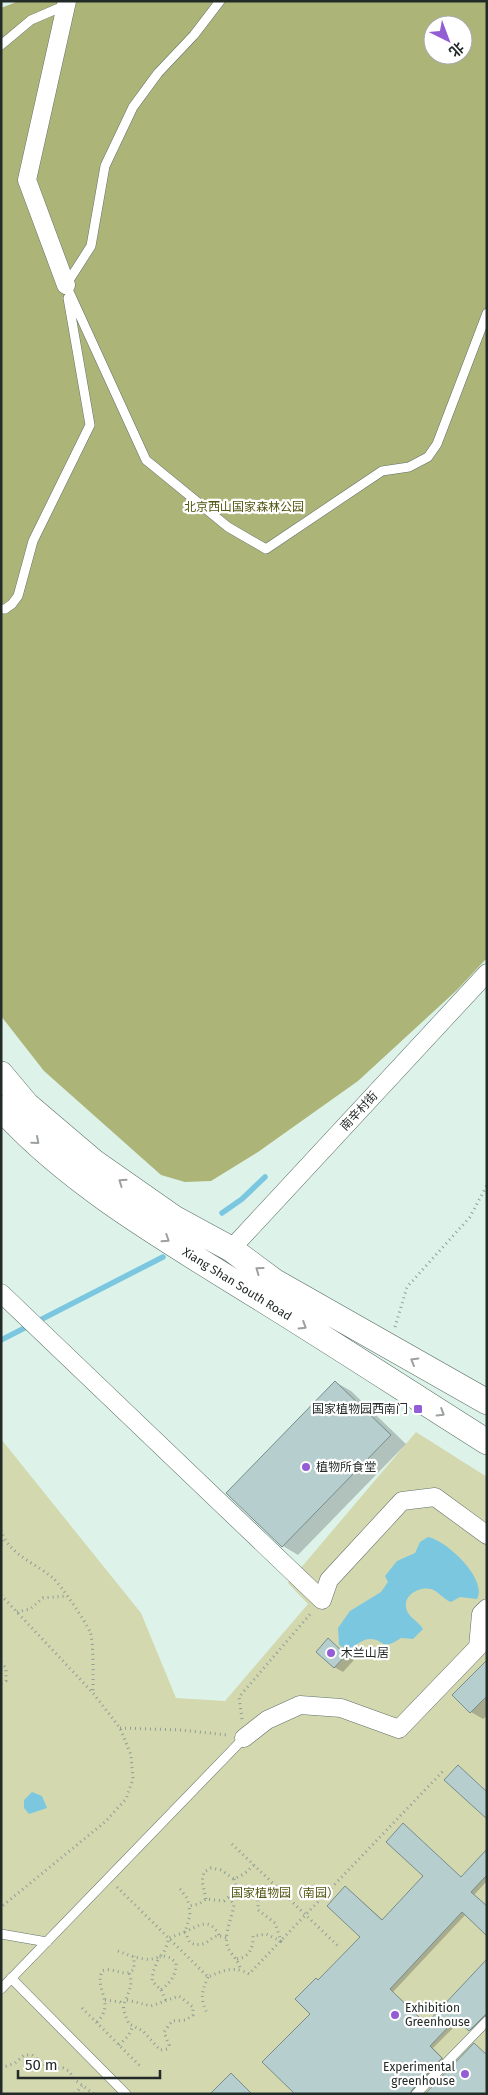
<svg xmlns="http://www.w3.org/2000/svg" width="488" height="2095" viewBox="0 0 488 2095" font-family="'Fira Sans','Noto Sans SC',sans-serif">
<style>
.green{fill:#d3d8af}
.forest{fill:#adb477;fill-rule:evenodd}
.water{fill:#7cc7e0}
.shadow{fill:#0003}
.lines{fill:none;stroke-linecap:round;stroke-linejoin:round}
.stream{stroke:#7cc7e0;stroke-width:5.5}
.building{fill:#b6cece;stroke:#768d8c}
.lane-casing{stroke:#5d7168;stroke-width:10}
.street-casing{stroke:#5d7168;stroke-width:19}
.secondary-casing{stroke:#5d7168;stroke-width:26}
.path{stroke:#8e9e97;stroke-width:3;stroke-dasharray:1 4;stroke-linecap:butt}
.lane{stroke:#fff;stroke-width:9}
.street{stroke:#fff;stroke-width:18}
.secondary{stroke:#fff;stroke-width:25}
.oneway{stroke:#9ca09e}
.poi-dot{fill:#935dd6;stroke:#fff;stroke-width:2}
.labels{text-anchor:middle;stroke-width:4.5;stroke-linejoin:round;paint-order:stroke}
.park-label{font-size:12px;fill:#51560f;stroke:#fff}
.street-label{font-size:12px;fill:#232b28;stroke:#fff}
.poi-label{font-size:12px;fill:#232b28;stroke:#fff;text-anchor:start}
</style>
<rect width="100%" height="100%" fill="#ddf3ea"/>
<path class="green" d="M416,1432L487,1477V2094H1V1439L141,1613L176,1698L225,1701L308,1604L288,1583Z"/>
<path class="forest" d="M19,1H487V958L457,990L358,1081L258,1152L211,1181L185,1182L161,1175L44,1071L1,1016V8ZM433,25H463V55H433Z"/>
<path class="water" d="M428,1537C446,1540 488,1579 477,1599L460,1597L451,1602C443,1599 438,1591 431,1589C419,1586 401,1596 407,1611C410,1618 419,1622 423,1629L413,1639L401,1638C380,1652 385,1639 370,1639C362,1639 354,1647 347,1650L339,1645L338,1628L350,1611L381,1592L388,1582L385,1576L397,1561L415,1553L420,1542Z
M32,1792L42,1796L47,1808L29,1814L24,1808V1800Z"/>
<path class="shadow" d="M335,1382L351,1391L406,1444L298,1555L283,1546L228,1493Z
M329,1640L354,1660L343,1672L334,1667Z
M487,1662V1716L483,1719L471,1712L454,1695Z
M487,1851V1881L474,1895L487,1906L466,1914L393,1992L427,2025L487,1961V2018L473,2032L460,2021L433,2048L446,2061L414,2094H296L319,1981L362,1937L346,1887L383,1920L462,1878Z"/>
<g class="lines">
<path class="stream" d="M222,1213L242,1199L265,1177
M1,1340L163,1257"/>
</g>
<path class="building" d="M335,1381L391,1435L282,1547L226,1493Z
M328,1638L346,1655L334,1668L316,1652Z
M487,1660V1696L470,1713L452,1695Z
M458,1765L487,1792V1819L444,1780Z
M403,1823L461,1877L487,1849V1875L471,1892L487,1906V1936L462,1912L390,1989L426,2024L487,1959V2013L469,2031L456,2019L430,2046L442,2058L412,2090L410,2094H295L262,2062L310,2014L295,1999L316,1978L318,1980L360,1937L327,1906L345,1886L382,1920L423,1876L386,1842Z
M474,2043L487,2055V2094H425Z
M231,2073L252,2094H210Z"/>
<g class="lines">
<g class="lane-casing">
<path id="lane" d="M220,1L194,35L158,73L133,107L105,166L91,246L66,285L146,460L228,527L266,549L382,471L409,467L428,457L437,444L487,313
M1,45L31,20L66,5
M1,609H5L12,604L18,596L33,541L90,425L68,298
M1,1934L47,1942
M11,1978L126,2094
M1,1989L244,1738
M416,2094L487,2021"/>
</g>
<g class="street-casing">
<path id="street" d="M66,285L27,180L67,1
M231,1249L487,973
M1,1293L322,1600L329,1580L402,1501L435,1497L487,1535
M244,1738L267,1720L300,1705L341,1708L399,1729L478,1647L481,1614L487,1608"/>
</g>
<g class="secondary-casing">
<path id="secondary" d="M1,1074L27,1105L94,1162L174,1218L231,1249L274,1281L487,1402
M1,1108C71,1186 172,1243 260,1298C336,1345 411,1394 487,1442"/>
</g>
<path class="path" d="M395,1327L407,1287L470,1217L487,1185
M1,1530C8,1554 35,1563 53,1578C61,1585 86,1622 90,1632C94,1641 93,1680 93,1693
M1,1546L3,1537
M1,1595L93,1693L120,1728L131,1755L133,1779L126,1799L105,1822L1,1907
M17,1612L30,1609L43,1598L65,1596
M1,1662L6,1668V1681L1,1683
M242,1719L239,1697L312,1612
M120,1728L181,1730L227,1735
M232,1844L338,1946
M234,1879L237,1889
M117,1887L208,1977C222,1971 234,1965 249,1974L445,1769
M180,1889L187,1898L189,1906
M229,1897L234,1905C232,1918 223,1935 228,1948C232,1955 238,1960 240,1968
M206,1899L202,1881L204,1872L211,1868L221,1870L234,1879L244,1874L254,1865
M219,1935C209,1917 200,1925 185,1932L190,1943C212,1950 208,1930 227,1938
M118,1951C128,1955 149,1964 160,1956C165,1953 167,1944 169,1938L185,1932L190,1915L189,1906L199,1904L206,1899L224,1901L237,1889L253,1893L258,1899L277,1887
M164,1956L171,1958L176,1963C176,1976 171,1981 161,1990L152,1981L153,1972L159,1957Z
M237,1959C250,1957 253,1948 253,1936L266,1934L281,1941L275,1923L258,1910V1899
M208,1977C201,1993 200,2000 208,2015
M161,1990L166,2001
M105,2000L120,2002L123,2005
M127,2000L151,2006L179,1996L193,2007V2015L186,2020L172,2021L164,2032L169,2045L167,2049L160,2050L143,2031L129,2024C127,2019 122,2010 124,2004C128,1992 134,1986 129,1972
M82,2008L141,2067
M97,2022C116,2003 94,1990 102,1971C113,1966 125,1979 134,1969V1956
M119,2045L128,2036L133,2026
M1,2068L15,2063L24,2055H32L49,2068H63L69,2071L75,2080L94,2094
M75,2094L82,2086"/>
<use href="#lane" class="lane"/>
<use href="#street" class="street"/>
<use href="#secondary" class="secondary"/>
</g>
<defs><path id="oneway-chevron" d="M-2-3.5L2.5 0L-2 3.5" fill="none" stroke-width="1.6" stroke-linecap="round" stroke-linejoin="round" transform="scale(1.25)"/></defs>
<g class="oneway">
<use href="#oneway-chevron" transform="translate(36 1141) rotate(41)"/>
<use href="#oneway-chevron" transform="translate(122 1182) rotate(-145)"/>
<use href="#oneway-chevron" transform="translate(166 1239) rotate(33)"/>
<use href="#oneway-chevron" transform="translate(259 1270) rotate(-144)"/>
<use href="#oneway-chevron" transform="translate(303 1326) rotate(32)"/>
<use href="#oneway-chevron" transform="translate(414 1361) rotate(-150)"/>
<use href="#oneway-chevron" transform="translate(441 1413) rotate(32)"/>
</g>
<g class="poi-dot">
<rect x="413" y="1404" width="10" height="10" rx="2.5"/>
<circle cx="306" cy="1467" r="5"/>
<circle cx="331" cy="1653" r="5"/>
<circle cx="395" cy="2015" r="5"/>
<circle cx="465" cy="2074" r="5"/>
</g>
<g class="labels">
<g class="park-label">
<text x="244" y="511">北京西山国家森林公园</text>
<text x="285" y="1897">国家植物园（南园）</text>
</g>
<g class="street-label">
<text transform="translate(359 1111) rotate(-47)" y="4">南辛村街</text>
<text transform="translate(237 1284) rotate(32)" y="4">Xiang Shan South Road</text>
</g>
<g class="poi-label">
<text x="408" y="1413" text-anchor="end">国家植物园西南门</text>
<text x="316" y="1471">植物所食堂</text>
<text x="341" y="1657">木兰山居</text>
<text x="405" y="2012">Exhibition<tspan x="405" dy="14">Greenhouse</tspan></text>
<text x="455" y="2071" text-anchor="end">Experimental<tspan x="455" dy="14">greenhouse</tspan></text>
</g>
</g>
<rect width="488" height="2095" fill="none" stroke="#232b28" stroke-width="5"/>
<g transform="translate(448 40) rotate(138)"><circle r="24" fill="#ffffff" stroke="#a7aaa9"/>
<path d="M0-4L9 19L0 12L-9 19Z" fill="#935dd6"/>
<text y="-8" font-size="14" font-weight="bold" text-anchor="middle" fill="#232b28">北</text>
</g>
<path d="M18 2070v8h142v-8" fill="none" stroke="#232b28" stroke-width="2.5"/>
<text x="25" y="2070" font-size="15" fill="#232b28" stroke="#ffffff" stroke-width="4" paint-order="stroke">50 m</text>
</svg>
